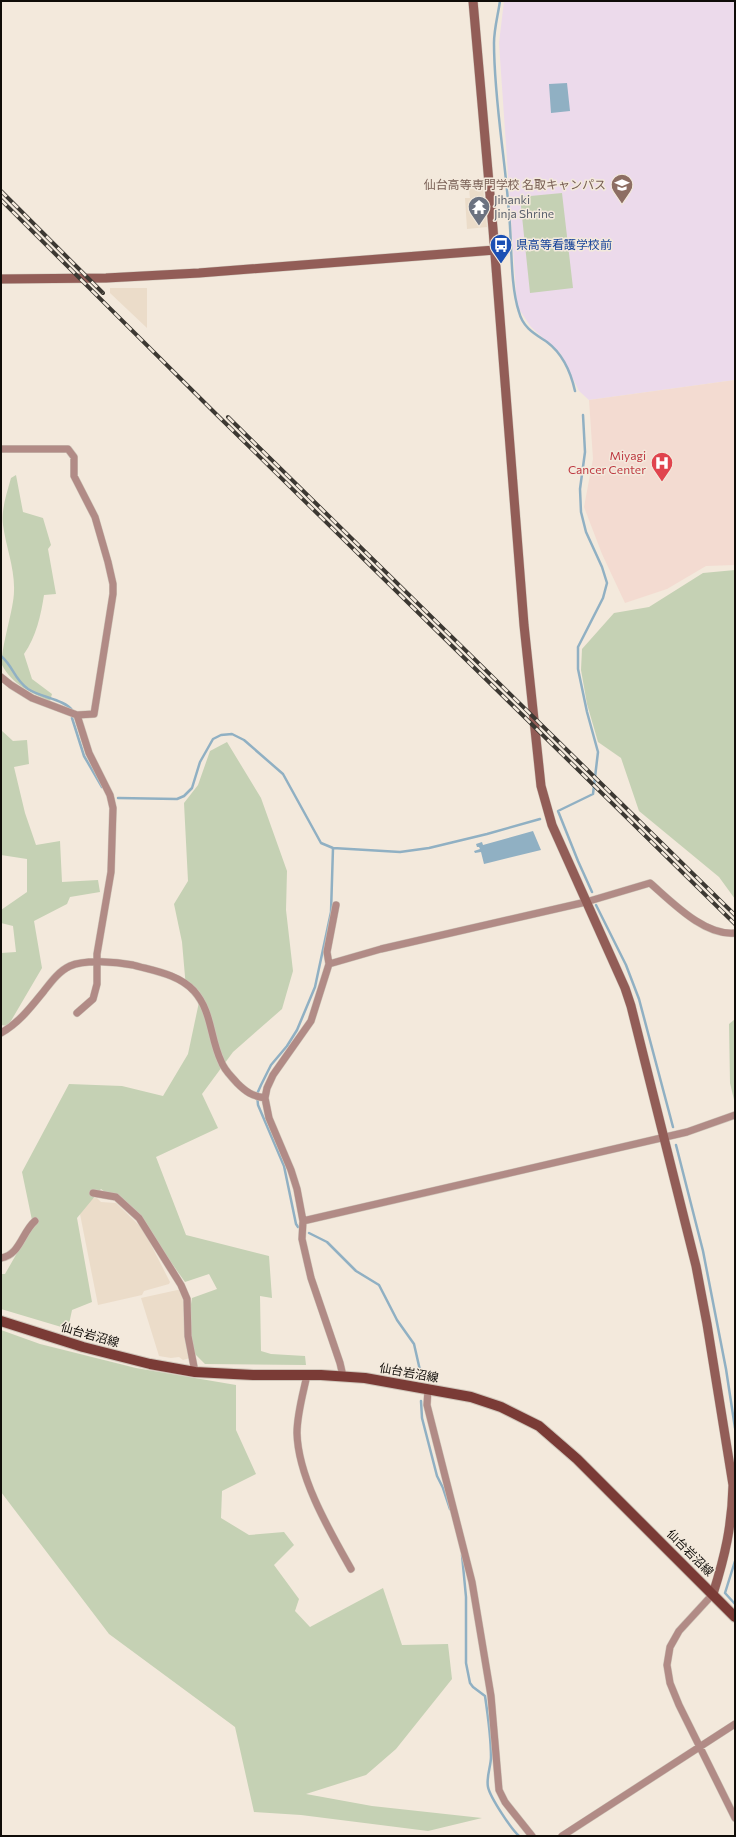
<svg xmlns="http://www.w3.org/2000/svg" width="736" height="1837" viewBox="0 0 736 1837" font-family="Commissioner,'Noto Sans JP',sans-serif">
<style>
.built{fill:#ebdcc9}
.education{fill:#ecdaeb}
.medical{fill:#f3dbd1}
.green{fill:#c5d1b4}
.water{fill:#90b0c3}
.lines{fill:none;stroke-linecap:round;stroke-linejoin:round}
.stream{stroke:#90b0c3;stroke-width:2.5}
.street-casing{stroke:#cfc6ba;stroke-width:8}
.secondary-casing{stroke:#cfc6ba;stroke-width:10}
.primary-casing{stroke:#cfc6ba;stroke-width:12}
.street{stroke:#b18b86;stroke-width:7}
.secondary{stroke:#925d57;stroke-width:9}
.primary{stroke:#7a3b36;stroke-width:10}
.rail-casing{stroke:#3c3832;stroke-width:4}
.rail{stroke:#f3e9dc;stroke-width:2.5;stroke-dasharray:8;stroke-linecap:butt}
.labels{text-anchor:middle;stroke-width:3;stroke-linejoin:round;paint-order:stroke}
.education-label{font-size:12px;fill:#785e54;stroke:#f3e9dc;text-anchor:end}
.worship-label{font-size:12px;fill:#5b616d;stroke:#f3e9dc;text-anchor:start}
.transit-label{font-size:12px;fill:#164399;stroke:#f3e9dc;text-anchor:start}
.health-label{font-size:12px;fill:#be3a42;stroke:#f3e9dc;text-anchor:end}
.street-label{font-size:12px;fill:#0f0c08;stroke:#f3e9dc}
</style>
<rect width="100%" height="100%" fill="#f3e9dc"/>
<path class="built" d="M483,187L487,227L467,229L465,198H470L469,189Z
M110,288H147V328L110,293Z
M97,1198L101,1202L116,1203L143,1229L170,1282L169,1284L144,1291L142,1295L98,1305L77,1199Z
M182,1289L185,1300L184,1319L186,1342L190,1358L183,1360L179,1357L171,1358L159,1356L141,1298Z"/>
<path class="education" d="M504,1H735V380L589,400L579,391L561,354L531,327L517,306L499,43Z"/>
<path class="medical" d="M735,380V565L706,566L667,589L625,603L602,554L584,507L593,459L589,400Z"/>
<path class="green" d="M562,193L573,288L530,293L520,197Z
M16,475L23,512L43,518L51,545L48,549L56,594L44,595C41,615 36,637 24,654L32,679L52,694L50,701C31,693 12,684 2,665C0,650 14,609 14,591C15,569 6,547 3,525C1,509 7,493 11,478Z
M735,570V899L719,877L639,811L621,758L598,742L587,704L581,670L582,649L614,613L649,607L703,573Z
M1,730L13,741L27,740L29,764L14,767L25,813L36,845L60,841L62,882L98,880L100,892L70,897L67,904L34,921L42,968L8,1026L1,1025V953L16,952L13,926L1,923V910L27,892V859L1,855Z
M227,742L261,798L287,871L286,910L293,971L282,1009L233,1052L202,1094L218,1128L156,1157L186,1235L269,1256L272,1298L260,1296L261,1351L271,1354L305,1356L306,1365L205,1364L192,1351L188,1322L192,1298L217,1289L209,1274L185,1282L139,1217L101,1189L77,1218L92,1302L72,1310L68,1329L1,1309V1274H5L33,1225L22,1172L69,1084L122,1086L163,1096L188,1054L199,1002L186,988L182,942L174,904L188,881L184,803L198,785L210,751Z
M735,1019V1104L730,1083L729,1024Z
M1,1330L40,1344L136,1368L236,1385V1430L256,1474L222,1491L221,1518L249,1535L284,1532L294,1545L274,1565L299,1599L295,1611L310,1627L383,1588L402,1645L448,1644L452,1679L396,1749L366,1775L306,1794L372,1806L482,1818L428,1831L301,1815L254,1812L235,1727L109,1634L1,1492Z"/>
<path class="water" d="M567,83L570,111L551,113L549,84Z
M533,831L541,850L484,864L481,852L475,853L474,851L480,849L479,847H477L476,844L482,842L483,845Z"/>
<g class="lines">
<path class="stream" d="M500,1C498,15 494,29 494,43C494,100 505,156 509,213C512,242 510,285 519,312C523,328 535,334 547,342C563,354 571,373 575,391
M583,415L585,452L580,489L581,512L586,532L602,567L607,583L603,598L578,647V669L587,712L598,752L593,794L558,811L578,861L592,892
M1,656C14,667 13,678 28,689C40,697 65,700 72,710
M72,718L84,756L102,787
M118,798L177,799L184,796L192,788L200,762L213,739L221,735L232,734L244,740L283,774L321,843L333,848L400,852L429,848L487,834L540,819
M596,905L626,965L639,999L673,1127
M676,1145L703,1251L726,1369L735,1428
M298,1227L296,1224L284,1166L258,1105L257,1094L261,1085L271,1065L287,1046L297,1030L315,987L331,912L333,848
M309,1233L327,1242L356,1271L379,1285L397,1320L414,1344L422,1379
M421,1401L422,1418L437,1476L443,1488L450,1509
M462,1555L466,1597V1663L470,1683L473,1687L485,1696C488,1716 491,1736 491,1757C491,1766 486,1777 488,1787C490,1797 511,1829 519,1836
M735,1561L725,1593L735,1604"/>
<g class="street-casing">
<path id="street" d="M1,449H68L74,457V476L95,517L108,562L113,584V594L94,714L77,715L32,698L11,685L1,677
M329,964L327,952L336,905
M77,1013L93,999L97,984V954L111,872L113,808L110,795L89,753L77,715
M1,1033C19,1023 31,1007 44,991C51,982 59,971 70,966C85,959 117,962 133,965C154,971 178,974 194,991C212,1011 210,1038 221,1061C224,1070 231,1076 237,1083C246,1092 252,1096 265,1098
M93,1193L116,1197L139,1218L181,1285L187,1299L188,1336L195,1372
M303,1221L687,1132L735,1115
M1,1258C20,1255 22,1232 35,1221
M307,1375C303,1394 297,1414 297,1433C298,1477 329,1530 351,1569
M343,1376L340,1363L311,1278L302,1239L303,1221L297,1189L291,1170L269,1118L265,1098L267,1088L273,1075L311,1021L329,964L381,949L586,902L650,883C672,902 704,936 735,933
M428,1389L427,1405L472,1582L491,1696L499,1790L505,1802L532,1836
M713,1594L679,1631L670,1647L667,1665L670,1683L679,1705L735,1818
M562,1836L735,1724"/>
</g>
<g class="secondary-casing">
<path id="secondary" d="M473,1L493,229L524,625L541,786L552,825L625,988L631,1006L696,1266L707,1324L733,1485C732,1526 725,1556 713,1594
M1,279L106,278L199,273L495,250"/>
</g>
<g class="primary-casing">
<path id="primary" d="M1,1321L83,1347L150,1364L195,1372L253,1375H321L365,1378L471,1397L501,1407L539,1426L577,1459L735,1617"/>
</g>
<use href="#street" class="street"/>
<use href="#secondary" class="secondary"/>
<use href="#primary" class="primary"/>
<g class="rail-casing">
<path id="rail" d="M1,191L103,293
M1,200L213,411L735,924
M228,417L735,915"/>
</g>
<use href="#rail" class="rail"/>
</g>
<defs>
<g id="university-pin" transform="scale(1.15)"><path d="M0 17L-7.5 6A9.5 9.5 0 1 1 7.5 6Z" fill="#8d6e63" stroke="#f3e9dc"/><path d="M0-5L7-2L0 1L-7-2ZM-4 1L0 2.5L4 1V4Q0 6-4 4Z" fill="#fff"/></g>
<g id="temple-pin" transform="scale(1.15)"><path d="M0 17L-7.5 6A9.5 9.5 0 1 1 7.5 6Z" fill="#6b7280" stroke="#f3e9dc"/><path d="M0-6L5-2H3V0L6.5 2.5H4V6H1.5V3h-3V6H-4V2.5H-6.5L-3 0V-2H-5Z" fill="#fff"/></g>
<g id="bus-pin" transform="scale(1.15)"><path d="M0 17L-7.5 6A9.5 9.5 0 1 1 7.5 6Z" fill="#1a4fb4" stroke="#f3e9dc"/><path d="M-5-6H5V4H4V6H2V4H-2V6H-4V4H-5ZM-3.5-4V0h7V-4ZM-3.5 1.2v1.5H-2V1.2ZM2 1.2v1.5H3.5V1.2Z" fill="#fff"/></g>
<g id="hospital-pin" transform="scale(1.15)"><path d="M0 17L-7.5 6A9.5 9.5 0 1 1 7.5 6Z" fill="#e0444e" stroke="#f3e9dc"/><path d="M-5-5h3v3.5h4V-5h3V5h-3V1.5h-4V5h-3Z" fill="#fff"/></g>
</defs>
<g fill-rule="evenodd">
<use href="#university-pin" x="622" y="185"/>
<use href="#temple-pin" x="479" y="207"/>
<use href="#bus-pin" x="501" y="245"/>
<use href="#hospital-pin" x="662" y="463"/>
</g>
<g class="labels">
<g class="education-label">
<text x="606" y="189">仙台高等専門学校 名取キャンパス</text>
</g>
<g class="worship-label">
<text x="494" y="204">Jihanki<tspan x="494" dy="14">Jinja Shrine</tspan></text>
</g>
<g class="transit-label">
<text x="516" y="249">県高等看護学校前</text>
</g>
<g class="health-label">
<text x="646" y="460">Miyagi<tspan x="646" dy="14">Cancer Center</tspan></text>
</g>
<g class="street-label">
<text transform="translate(90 1335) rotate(16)" y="4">仙台岩沼線</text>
<text transform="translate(409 1373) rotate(10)" y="4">仙台岩沼線</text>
<text transform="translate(690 1553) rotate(45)" y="4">仙台岩沼線</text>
</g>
</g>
<rect width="736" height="1837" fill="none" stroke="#0f0c08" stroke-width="4"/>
</svg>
